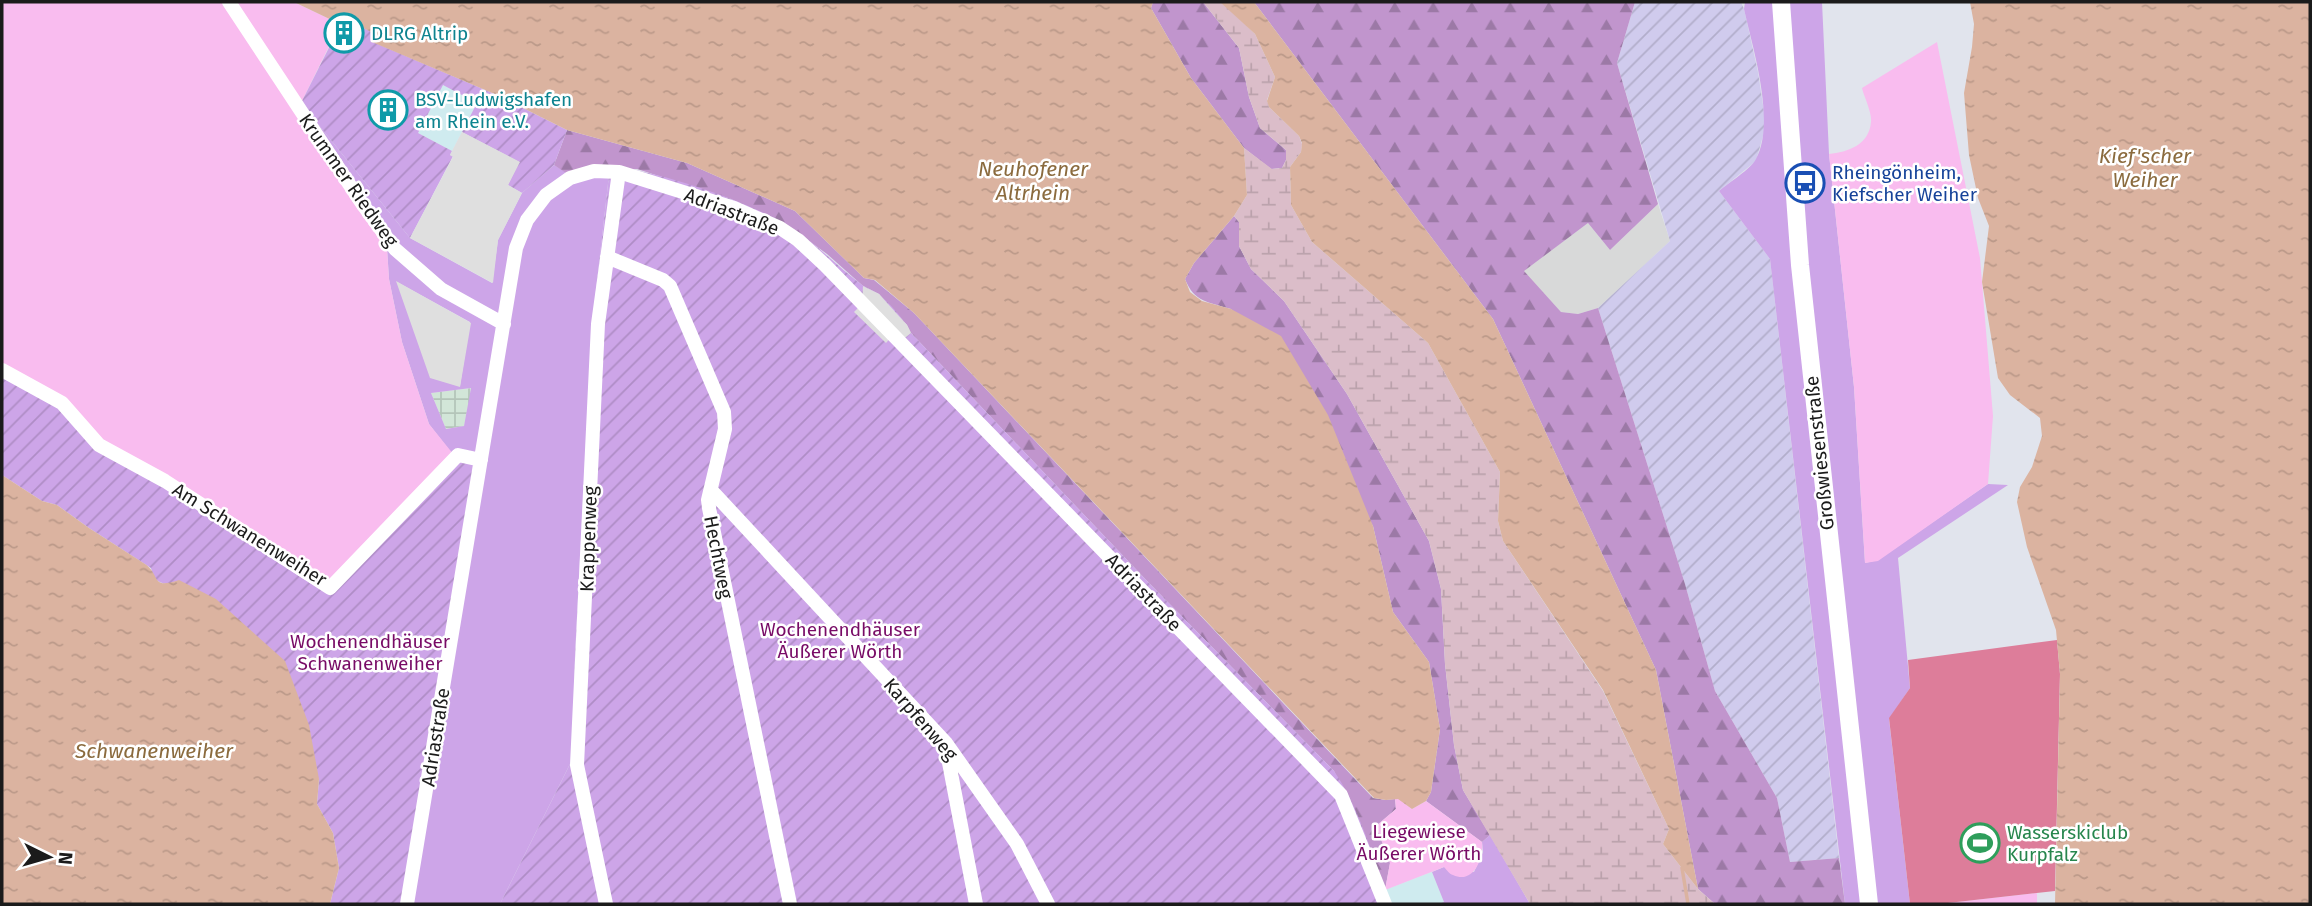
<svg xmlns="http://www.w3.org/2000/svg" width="2312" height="906" viewBox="0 0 2312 906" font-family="'Fira Sans',sans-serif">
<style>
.residential{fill:#d8d9d9}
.commercial{fill:#cfebef}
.industrial{fill:url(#industrial-grid)}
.farmland{fill:url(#farmland-furrows)}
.grass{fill:#cda5e8;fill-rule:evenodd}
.forest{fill:url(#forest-firs)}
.wetland{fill:url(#wetland-marsh)}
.park{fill:#f9bcef}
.garden{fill:url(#garden-furrows)}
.pitch{fill:#dd7d9a}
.parking{fill:#dfdfdf}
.water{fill:url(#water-ripples)}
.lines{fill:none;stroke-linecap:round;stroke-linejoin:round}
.stream{stroke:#dbb3a0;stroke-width:3.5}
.minor{stroke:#fff;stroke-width:14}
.tertiary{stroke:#fff;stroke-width:18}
.labels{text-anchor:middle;stroke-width:5;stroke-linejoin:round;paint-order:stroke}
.culture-label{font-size:19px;fill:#0d838f;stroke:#fff;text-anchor:start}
.transit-label{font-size:19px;fill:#164399;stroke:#fff;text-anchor:start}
.street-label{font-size:19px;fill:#1b1b1b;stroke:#fff}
.park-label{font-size:19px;fill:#780b66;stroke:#fff}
.leisure-label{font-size:19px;fill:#27864d;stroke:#fff;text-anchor:start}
.water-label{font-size:21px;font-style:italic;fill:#8b6b3e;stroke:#fff}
</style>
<defs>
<pattern id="industrial-grid" width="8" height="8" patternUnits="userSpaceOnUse" patternTransform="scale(1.75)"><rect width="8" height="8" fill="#d2e6d8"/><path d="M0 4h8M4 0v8" fill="none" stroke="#b4c5b9"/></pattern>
<pattern id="farmland-furrows" width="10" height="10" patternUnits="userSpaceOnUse" patternTransform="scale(1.75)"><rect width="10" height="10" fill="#d0cbed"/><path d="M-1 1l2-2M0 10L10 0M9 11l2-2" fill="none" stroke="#b2aecb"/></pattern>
<pattern id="forest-firs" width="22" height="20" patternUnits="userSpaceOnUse" patternTransform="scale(1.75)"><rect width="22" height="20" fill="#c195cd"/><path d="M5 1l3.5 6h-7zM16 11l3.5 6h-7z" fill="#9c79a6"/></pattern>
<pattern id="wetland-marsh" width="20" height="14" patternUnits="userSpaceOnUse" patternTransform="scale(1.75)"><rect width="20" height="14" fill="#dbbdc9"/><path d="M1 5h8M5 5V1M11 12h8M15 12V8" fill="none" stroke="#bba2ac"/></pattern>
<pattern id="garden-furrows" width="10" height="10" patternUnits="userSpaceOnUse" patternTransform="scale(1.75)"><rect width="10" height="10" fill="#cda5e8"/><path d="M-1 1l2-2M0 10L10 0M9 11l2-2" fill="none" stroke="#af8dc6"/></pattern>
<pattern id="water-ripples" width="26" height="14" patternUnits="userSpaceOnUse" patternTransform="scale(1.75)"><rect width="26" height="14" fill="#dbb3a0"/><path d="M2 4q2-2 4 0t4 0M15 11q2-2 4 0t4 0" fill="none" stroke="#bb9989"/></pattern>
</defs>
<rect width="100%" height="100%" fill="#e1e4ed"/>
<path class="residential" d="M1658,204L1670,241L1598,308L1578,314L1561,312L1523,271L1588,223L1610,250Z"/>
<path class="commercial" d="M443,85L477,103L452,151L418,133Z
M1432,872L1444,902L1439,904H1391L1385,890Z"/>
<path class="industrial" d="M472,388L464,426L446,429L431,393Z"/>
<path class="farmland" d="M1635,2H1741L1744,9L1758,72L1766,125L1756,161L1719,191L1770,259L1839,858L1790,862L1777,798L1715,691L1685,584L1598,308L1670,241L1617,63Z"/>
<path class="grass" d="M1745,2H1822L1829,154L1854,387L1865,563L1878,560L1988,484L2008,485L1898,558L1910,688L1889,719L1910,904H1845L1770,259L1719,191C1728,183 1751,169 1756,159C1776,122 1753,49 1744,9Z
M301,103L410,238L492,283L498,240L522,193L554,165L569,174L610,166L592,326L575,655L573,758L500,904H411L453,455L429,424L402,342L389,279L387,248ZM397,282L470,322L460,386ZM471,388L464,426L446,429L431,393Z
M1490,835L1530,904H1439L1444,902L1432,872L1444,867L1474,872L1483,852L1482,842Z"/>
<path class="forest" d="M1153,2H1203L1239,48L1249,97L1260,128L1286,150V160L1282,168L1271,169L1244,148L1191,78L1151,8Z
M1254,2H1635L1617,63L1658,204L1610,250L1588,223L1524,271L1561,312L1578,314L1598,308L1685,584L1715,691L1777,798L1790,862L1839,858L1845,904H1715L1698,889L1656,670L1493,319Z
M567,130L687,163L795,211L864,278L874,280L914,313L1373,798L1386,800L1395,799L1396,809L1376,826L1390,863L1385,890L1334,771L1149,583L911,333L907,325L879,294L863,286L827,254L787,225L731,199L637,169L569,175L554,165Z
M1234,216L1239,222V246L1251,269L1284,301L1347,394L1429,541L1441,589L1445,664L1454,745L1463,790L1490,835L1482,842L1426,801L1431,792L1440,729L1429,662L1393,612L1373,526L1231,309C1208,302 1194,302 1185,279L1194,263Z"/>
<path class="wetland" d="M1203,2H1220L1225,5L1255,34L1275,77L1267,100L1269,107L1299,136L1302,144L1301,152L1290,167L1291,205L1312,242L1428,343L1500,472L1498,521L1503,541L1603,691L1669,829L1663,844L1698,889L1715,904H1530L1463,790L1454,745L1445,664L1441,589L1429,541L1347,394L1284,301L1251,269L1239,246V222L1234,216L1247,195L1244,148L1272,169L1282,168L1286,160V150L1260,128L1249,97L1239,48Z"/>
<path class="park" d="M2,2H224L387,248L389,279L402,342L429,424L454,455L329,583L101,442L2,364Z
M236,2H294L340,24L301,103Z
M1937,42L1980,258L1993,416L1988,484L1878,561L1865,563L1854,387L1829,154C1848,152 1869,145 1871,122C1872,112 1864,97 1862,88Z
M1398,798L1412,809L1426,801L1482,842C1484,857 1474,885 1453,875C1449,874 1447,870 1444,867L1385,890L1390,863L1376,826L1396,809L1395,799Z
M2037,893V904H1939Z"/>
<path class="garden" d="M344,18L376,34L373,42L497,95L567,130L554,165L522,193L508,185L519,162L462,132L477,103L443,85L418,133L452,151L450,155L453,156L410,238L301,103Z
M610,166C661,172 742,199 787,225C815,242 837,266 862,285C867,288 872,290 876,293C890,302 904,320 911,333L1149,583L1334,771C1361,811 1373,859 1391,904H500L573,758L575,655L592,326Z
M2,364L101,442L329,583L451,458L484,464L411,904H330L339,868L333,833L317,804L319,779L167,584C156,582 154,579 151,568L89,528L57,505L42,501L2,475Z"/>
<path class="pitch" d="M2057,640L2060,674L2055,891L1939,904H1910L1889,718L1910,688L1908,660Z"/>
<path class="parking" d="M462,132L520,162L508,185L522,193L498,240L493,283L410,238L453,157L450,155Z
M396,281L471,323L460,387L430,378Z
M863,286L879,294L907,325L911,333L900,342L893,335L886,343L854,312L862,304Z"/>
<path class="water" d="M294,2H1153L1151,8L1191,78L1244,148L1247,195L1234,216L1194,263L1185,279L1190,292L1202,301L1231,309L1281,336L1328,415L1373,526L1393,612L1429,662L1440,729L1431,792L1426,801L1412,809L1398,799L1386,800L1374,798L914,313L875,280L864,278L795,211L687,163L567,130L497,95L372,42L375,34L344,18L340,24Z
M1220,2H1254L1493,319L1656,670L1698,889L1663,844L1669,829L1603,690L1503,541L1498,521L1500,472L1428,343L1312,242L1291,205L1290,167L1301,152L1302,143L1299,136L1269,107L1267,101L1275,77L1255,34Z
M1970,2H2310V904H2055L2060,674L2056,630L2027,547L2017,502L2020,487L2032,467L2042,436L2040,418L2010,395L1998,378L1982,282L1989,226L1978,198L1969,155L1964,93L1972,47L1974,24Z
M2,475L42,501L57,505L89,528L145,564C161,575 150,590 179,580L216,599L285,661L309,725L319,779L317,804L333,833L339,868L330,904H2Z"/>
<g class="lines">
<path class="stream" d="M1682,868L1688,904"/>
<path class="minor" d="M229,2L361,202L395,249L441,289L504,324
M607,257L663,280L670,286L724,412L725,429L708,500L709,508L790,904
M2,370L62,403L99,445L165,481L330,588L458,455L481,460
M711,490L946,743L1017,844L1048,904
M946,747L976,904
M407,904L516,248L527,220L546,195L570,178L594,171L619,172L734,208L780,228L798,240L825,265L1341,795L1385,904
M606,904L577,765L598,324L619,172"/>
<path class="tertiary" d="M1781,2L1800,265L1869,904"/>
</g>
<defs>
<g id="building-ring" transform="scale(2.0125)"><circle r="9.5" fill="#fff" stroke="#0f9aa8" stroke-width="1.5"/><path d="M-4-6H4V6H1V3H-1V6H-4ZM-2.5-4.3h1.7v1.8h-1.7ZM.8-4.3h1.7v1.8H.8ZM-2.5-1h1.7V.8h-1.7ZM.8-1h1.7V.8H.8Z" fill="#0f9aa8"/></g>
<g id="bus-ring" transform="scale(2.0125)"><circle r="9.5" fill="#fff" stroke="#1a4fb4" stroke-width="1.5"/><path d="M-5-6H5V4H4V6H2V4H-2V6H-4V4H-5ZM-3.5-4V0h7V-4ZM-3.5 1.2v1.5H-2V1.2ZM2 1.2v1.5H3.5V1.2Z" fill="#1a4fb4"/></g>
<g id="stadium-ring" transform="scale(2.0125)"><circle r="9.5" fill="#fff" stroke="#2e9e5b" stroke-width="1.5"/><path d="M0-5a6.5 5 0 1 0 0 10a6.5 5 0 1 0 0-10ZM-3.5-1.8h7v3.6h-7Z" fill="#2e9e5b"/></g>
</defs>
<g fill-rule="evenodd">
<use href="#building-ring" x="344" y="33"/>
<use href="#building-ring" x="388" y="110"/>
<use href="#bus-ring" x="1805" y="183"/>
<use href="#stadium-ring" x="1980" y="843"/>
</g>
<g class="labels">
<g class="culture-label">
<text x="371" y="40">DLRG Altrip</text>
<text x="415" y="106">BSV-Ludwigshafen<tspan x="415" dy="22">am Rhein e.V.</tspan></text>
</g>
<g class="transit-label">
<text x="1832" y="179">Rheingönheim,<tspan x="1832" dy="22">Kiefscher Weiher</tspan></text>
</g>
<g class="street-label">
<text transform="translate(349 180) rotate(55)" y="7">Krummer Riedweg</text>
<text transform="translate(732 211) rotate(21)" y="7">Adriastraße</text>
<text transform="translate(1819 453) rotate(-96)" y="7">Großwiesenstraße</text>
<text transform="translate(250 534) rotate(32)" y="7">Am Schwanenweiher</text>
<text transform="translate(588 539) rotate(-88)" y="7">Krappenweg</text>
<text transform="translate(719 557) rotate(79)" y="7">Hechtweg</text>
<text transform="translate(1144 592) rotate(46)" y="7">Adriastraße</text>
<text transform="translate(921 719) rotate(49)" y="7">Karpfenweg</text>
<text transform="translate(435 737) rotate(-81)" y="7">Adriastraße</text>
</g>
<g class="park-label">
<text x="840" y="636">Wochenendhäuser<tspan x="840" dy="22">Äußerer Wörth</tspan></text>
<text x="370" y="648">Wochenendhäuser<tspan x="370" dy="22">Schwanenweiher</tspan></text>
<text x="1419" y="838">Liegewiese<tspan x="1419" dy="22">Äußerer Wörth</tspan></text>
</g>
<g class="leisure-label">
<text x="2007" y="839">Wasserskiclub<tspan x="2007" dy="22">Kurpfalz</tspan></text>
</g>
<g class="water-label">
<text x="2145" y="163">Kief'scher<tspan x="2145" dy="24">Weiher</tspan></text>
<text x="1033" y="176">Neuhofener<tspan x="1033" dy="24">Altrhein</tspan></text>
<text x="154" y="758">Schwanenweiher</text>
</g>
</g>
<rect width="2312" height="906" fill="none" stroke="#1b1b1b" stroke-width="7"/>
<g transform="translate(49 857) rotate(95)" stroke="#ffffff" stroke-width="5" paint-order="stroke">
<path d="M0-5L12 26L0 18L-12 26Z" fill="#1b1b1b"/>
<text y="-10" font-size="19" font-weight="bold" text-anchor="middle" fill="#1b1b1b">N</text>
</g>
</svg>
